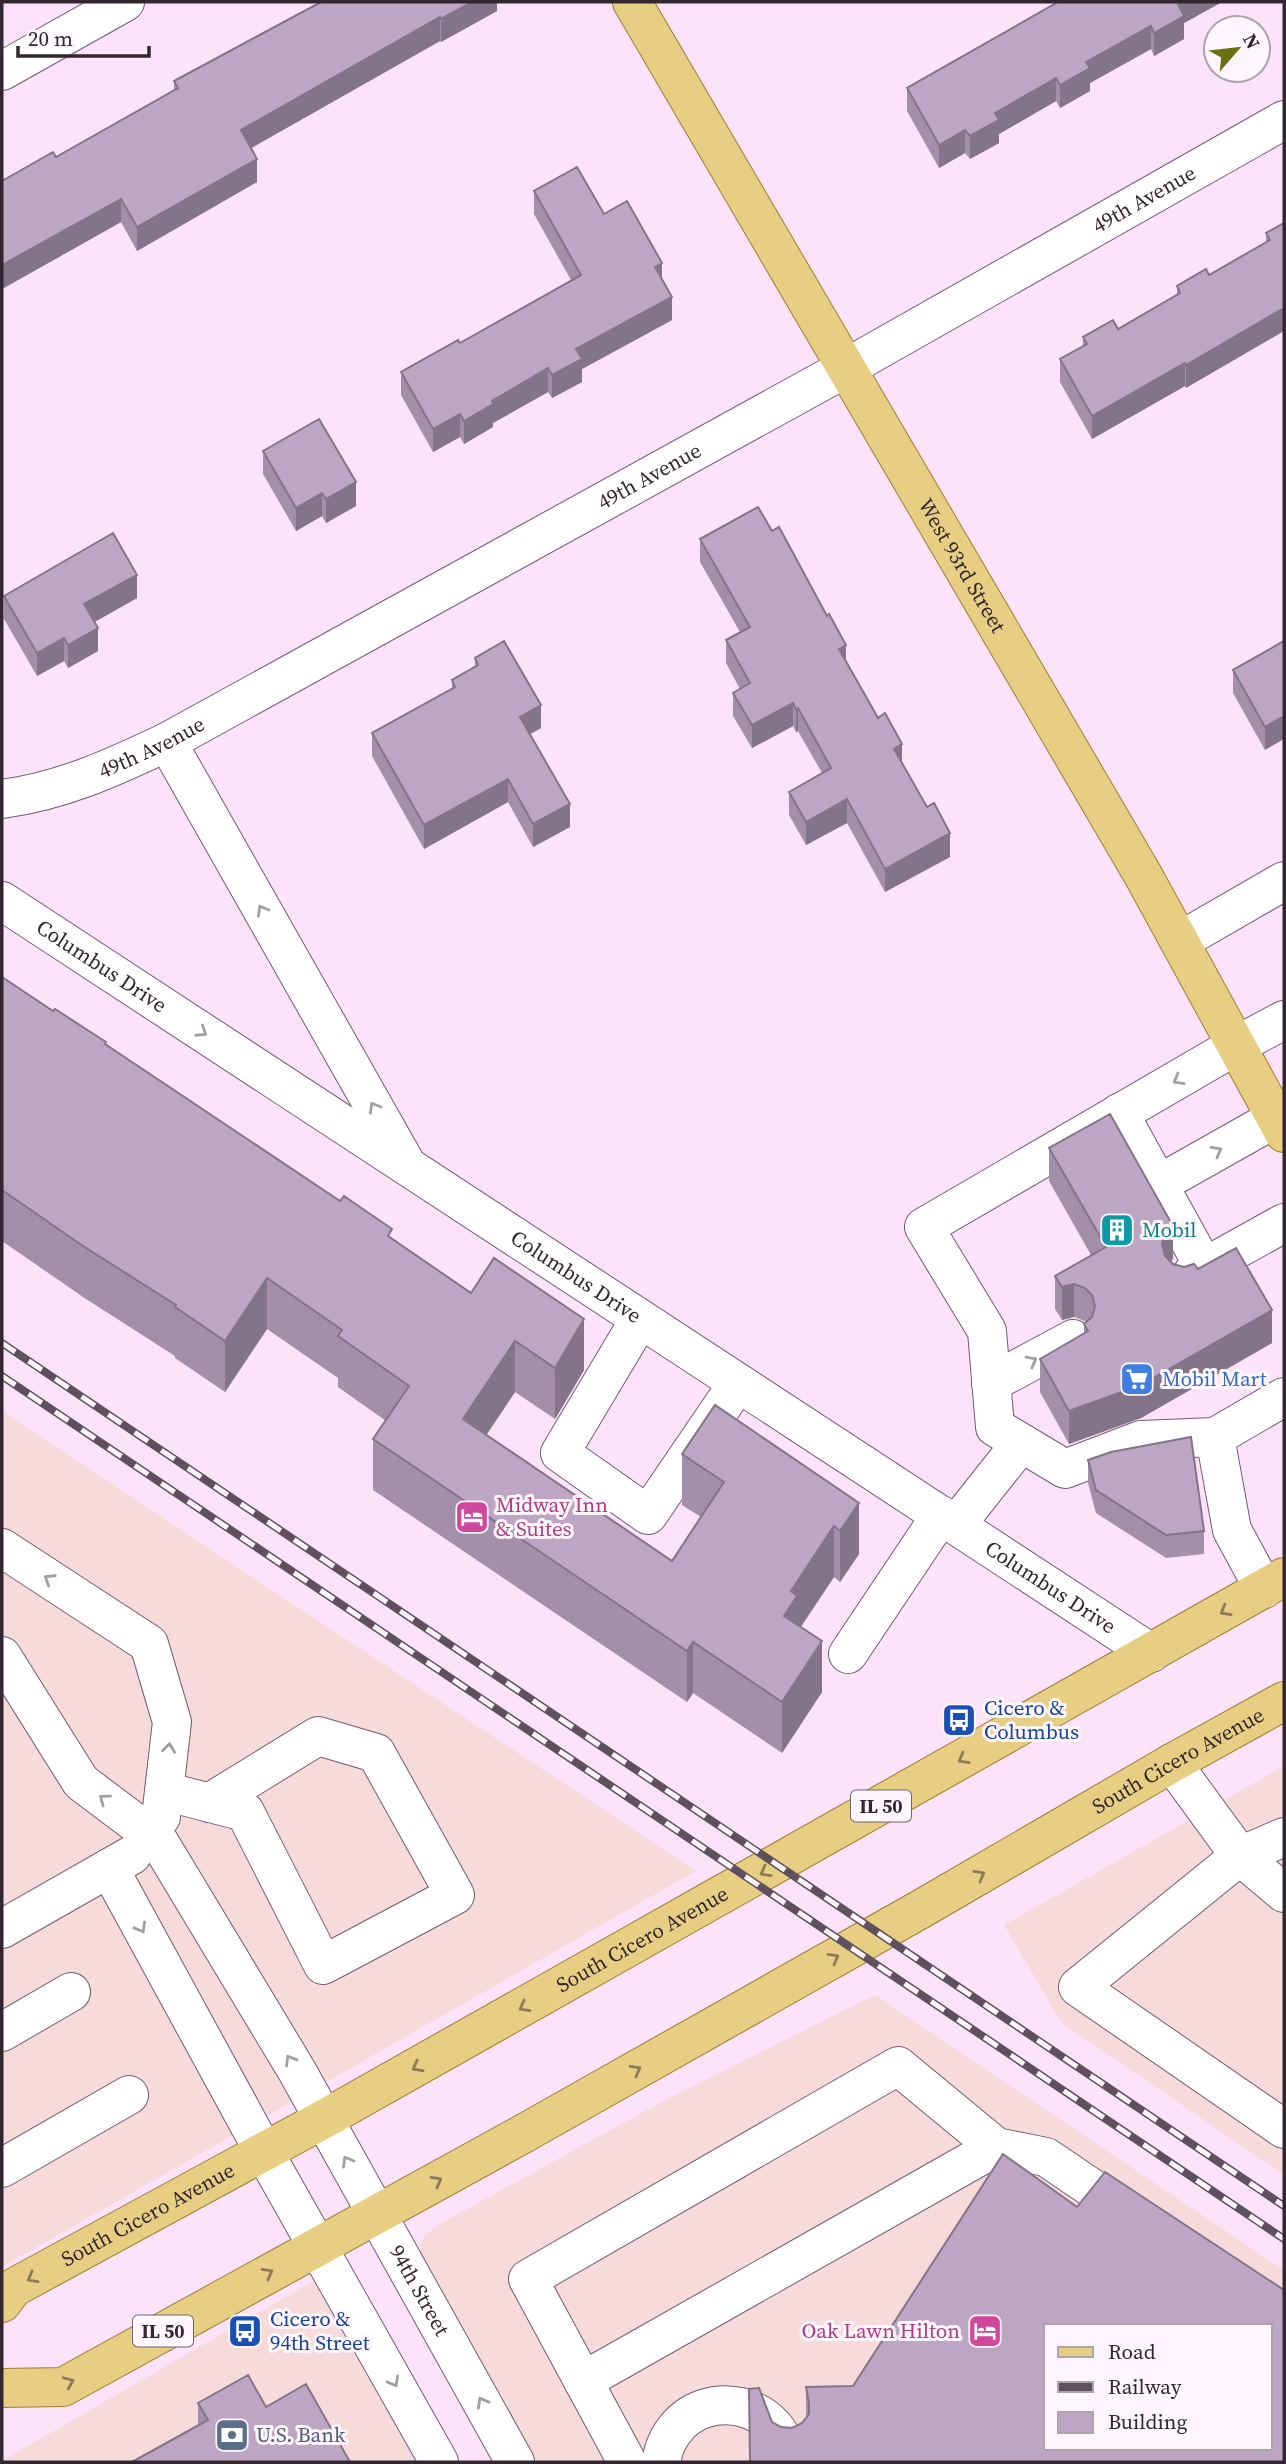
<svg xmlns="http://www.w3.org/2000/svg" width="1286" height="2464" viewBox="0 0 1286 2464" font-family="'Source Serif 4',serif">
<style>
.commercial{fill:#f6dbda;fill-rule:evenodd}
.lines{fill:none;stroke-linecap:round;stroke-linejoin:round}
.minor-casing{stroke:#735a72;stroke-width:40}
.major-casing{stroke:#9d7e30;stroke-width:40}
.minor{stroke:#fff;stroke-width:38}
.major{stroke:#e7ce83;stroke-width:38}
.rail-casing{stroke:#5e505d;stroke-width:8}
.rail{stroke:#fdf7fd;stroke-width:5;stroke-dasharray:16;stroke-linecap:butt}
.wall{fill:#a38fa9}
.shaded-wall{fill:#847489}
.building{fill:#bda6c4;stroke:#847489;stroke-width:2;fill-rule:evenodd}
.oneway{stroke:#a39ea2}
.oneway2{stroke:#8c7a5a}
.labels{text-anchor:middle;stroke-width:6;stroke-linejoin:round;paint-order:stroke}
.shield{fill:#fdf7fd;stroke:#6f656e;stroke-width:2}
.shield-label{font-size:19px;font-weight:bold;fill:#322731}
.street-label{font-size:21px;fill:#322731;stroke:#fdf7fd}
.culture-label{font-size:21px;fill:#0d838f;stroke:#fdf7fd;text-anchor:start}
.shop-label{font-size:21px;fill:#366cbe;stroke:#fdf7fd;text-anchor:start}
.hotel-label{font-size:21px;fill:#b23c85;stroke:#fdf7fd;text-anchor:start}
.transit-label{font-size:21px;fill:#164399;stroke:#fdf7fd;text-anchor:start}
.service-label{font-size:21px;fill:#4e5e75;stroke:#fdf7fd;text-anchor:start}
</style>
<rect width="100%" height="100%" fill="#fce3fa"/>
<path class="commercial" d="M2,1411L696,1871L2,2267Z
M1284,1766V2175L1062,2023L1004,1925Z
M875,1995L1284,2270V2462H534L418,2250L425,2235L438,2225L654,2106ZM1046,2326H1270V2448H1046Z
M313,2281L416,2462H2V2461Z"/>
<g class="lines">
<g class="minor-casing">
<g id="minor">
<path d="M2,71L125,2"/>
<path d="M167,742L404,1160"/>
<path id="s1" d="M2,799C62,791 112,768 167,742L846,368L1284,120"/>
<path id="s2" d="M2,901L1151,1653"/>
<path d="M1180,941L1284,881"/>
<path d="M1284,1020L1237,1045L924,1227L987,1331L995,1427L1065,1469L1141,1440L1215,1437L1284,1397"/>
<path d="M1119,1113L1204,1267"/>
<path d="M1159,1184L1276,1118"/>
<path d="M1192,1274L1284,1223"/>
<path d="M640,1319L560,1453L648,1515L738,1383"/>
<path d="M991,1383L1073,1339"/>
<path d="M1215,1437L1232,1530L1264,1589"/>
<path d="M956,1525L1021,1443"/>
<path d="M2,1548L149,1644L172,1722L161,1817"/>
<path d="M848,1654L941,1515"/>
<path id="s3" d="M2,1656L81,1782L158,1840L297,2071L515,2462"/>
<path d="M1172,1763L1240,1856L1078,1987L1284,2129"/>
<path d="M164,1791L245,1812L323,1965L455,1895L376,1753L318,1736L209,1803"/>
<path d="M1284,1837L1240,1856L1284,1893"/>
<path d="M109,1868L264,2152L439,2462"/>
<path d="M2,1929L132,1855"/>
<path d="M2,2032L71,1992"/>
<path d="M2,2168L129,2095"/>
<path d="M583,2381L996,2147"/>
<path d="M627,2462L528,2279L898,2066L996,2147L1046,2157L1136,2218"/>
<path d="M662,2462C662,2452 667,2440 673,2432C706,2385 785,2403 788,2462"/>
</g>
</g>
<g class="major-casing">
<g id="major">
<path id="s4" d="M632,2L1143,875L1284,1133"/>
<path id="s5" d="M2,2303L13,2288L324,2119L1284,1577"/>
<path id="s6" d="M2,2388L63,2387L521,2135L921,1909L1172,1763L1284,1701"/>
</g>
</g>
<use href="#minor" class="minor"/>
<use href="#major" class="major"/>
<g class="rail-casing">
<path id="rail" d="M2,1343L1284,2206
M2,1376L1284,2239"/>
</g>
<use href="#rail" class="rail"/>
</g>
<path class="wall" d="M497,2V11L441,42L440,41L251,148L257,182L137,251L121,222L2,289V181L56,157L174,90V81Z
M1058,2H1222L1184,23V39L1154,56L1151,49L1090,83V91L1060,108L1056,101L999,134V143L970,159L965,153L939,168L907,111V88Z
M534,191L604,214L662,280L672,320L582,369V382L552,398L548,392L493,423V427L464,444L460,437L433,452L401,395V372L460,343L571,280L534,214Z
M1284,223L1186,388L1185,386L1092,439L1060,382V359L1083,346V337L1118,329L1177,295V286L1209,275L1266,242V233Z
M263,451L356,506L326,523L322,516L296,531L263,474Z
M700,539L846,663L902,763L950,857L885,892L847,823L806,845L789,815V792L822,773L798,731L796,732L793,726L752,748L733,716V693L740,689L726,663V640L740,632L700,562Z
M4,596L137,598L94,622L98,651L68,668L64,661L37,676L4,619Z
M1284,641L1265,750L1233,693V670Z
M475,658L541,728L530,734L570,827L533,847L508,802L424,849L372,756V733L452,689V680L475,667Z
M2,977L106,1045L584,1370L555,1419L515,1392L486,1435L672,1561L701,1517L682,1505V1454L859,1503V1554L840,1582L834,1577L801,1627L822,1692L782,1753L693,1693L687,1702L373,1490V1439L386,1421L338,1387V1378L267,1329L225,1392L175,1358V1356L83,1297L2,1241Z
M1049,1148L1173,1259L1171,1261L1173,1264L1198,1269L1272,1343L1141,1418L1069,1444L1040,1392V1359L1084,1334V1324L1086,1322L1085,1321L1074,1317L1062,1320L1055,1309V1276L1091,1255L1049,1181Z
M1088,1460L1204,1531V1554L1166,1558L1096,1513L1088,1483Z
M806,2387L1284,2462H749V2389L772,2422L781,2427L792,2428L802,2423L806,2418Z
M198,2403L266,2407L198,2425Z"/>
<path class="shaded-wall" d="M472,2H497V11L441,42V19Z
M1182,2H1222L1184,23V39L1154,56V33L1178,4Z
M440,17V41L241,154V130Z
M1151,26V49L1090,83V91L1060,108V85L1086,62Z
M1056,78V101L999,134V143L970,159V136L995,113Z
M965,130V153L939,168V145Z
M257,159V182L137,251V227Z
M121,199V222L2,289V265Z
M662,263V286L655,267Z
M672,297V320L582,369V382L552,398V375L576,349Z
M1284,308V331L1186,388V365Z
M1185,363V386L1092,439V416Z
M548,368V392L493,423V427L464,444V421L492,401Z
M460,414V437L433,452V429Z
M356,482V506L326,523V499Z
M322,493V516L296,531V508Z
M137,575V598L84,628V604Z
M98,628V651L68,668V645Z
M64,638V661L37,676V653Z
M846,645V668L839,649Z
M793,703V726L752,748V725Z
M541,705V728L520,740V717Z
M798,708V731L796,732V709Z
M1284,716V739L1265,750V727Z
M902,744V767L894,749Z
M508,779V802L424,849V825Z
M847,799V823L806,845V822Z
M570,804V827L533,847V824Z
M950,833V857L885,892V869Z
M1173,1226V1259L1166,1266L1162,1244L1166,1233Z
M267,1278V1329L225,1392V1341Z
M1074,1284V1317L1062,1320V1287Z
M1272,1310V1343L1141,1418L1069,1444V1411Z
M584,1319V1370L555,1419V1368Z
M515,1341V1392L463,1470V1419Z
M859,1503V1554L840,1582V1531Z
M834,1526V1577L797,1632L784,1616L791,1591Z
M822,1641V1692L782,1753V1702Z
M693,1642V1693L687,1702V1651Z"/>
<path class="building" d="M321,2H472L441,19L440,17L241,130L257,159L137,227L121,199L2,265V181L53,152L56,157L178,88L174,81Z
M1058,2H1182L1178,4L1184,16L1154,33L1151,26L1086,62L1090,68L1060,85L1056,78L995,113L999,120L970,136L965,130L939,145L907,88Z
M577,167L604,214L627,201L662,263L655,267L672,297L576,349L582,359L552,375L548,368L492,401L493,404L464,421L460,414L433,429L401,372L458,340L460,343L581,275L534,191Z
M1284,223V308L1186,365L1185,363L1092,416L1060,359L1087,344L1083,337L1113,320L1118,329L1180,293L1177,286L1206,269L1209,275L1270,240L1266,233Z
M319,419L356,482L326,499L322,493L296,508L263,451Z
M758,507L772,531L779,527L827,616L829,614L846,645L839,649L878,718L885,713L902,744L894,749L927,807L934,803L950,833L885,869L847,799L806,822L789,792L831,768L798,708L796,709L793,703L752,725L733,693L750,683L726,640L750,627L700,539Z
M113,533L137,575L84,604L98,628L68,645L64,638L37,653L4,596Z
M504,641L541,705L520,717L570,804L533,824L508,779L424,825L372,733L455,687L452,680L478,665L475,658Z
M1284,641V716L1265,727L1233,670Z
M2,977L53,1011L55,1009L106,1042L105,1044L340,1201L344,1196L392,1229L388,1236L471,1293L494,1258L584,1319L555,1368L515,1341L463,1419L672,1561L724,1482L682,1454L715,1405L859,1503L840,1531L834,1526L791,1591L797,1596L784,1616L822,1641L782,1702L693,1642L687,1651L373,1439L409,1386L338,1336L342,1330L267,1278L225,1341L175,1307L176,1305L83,1246L2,1190Z
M1110,1114L1173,1226L1166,1233L1162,1244L1165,1256L1173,1264L1184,1267L1194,1264L1198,1269L1236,1248L1272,1310L1141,1385L1069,1411L1040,1359L1088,1331L1084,1324L1092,1317L1095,1306L1092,1295L1085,1288L1074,1284L1062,1287L1055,1276L1106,1247L1049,1148Z
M1191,1437L1204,1531L1166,1535L1096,1490L1088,1460L1111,1452Z
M1003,2154L1077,2207L1105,2172L1284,2290V2462H750L749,2389L759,2388L772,2422L781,2427L792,2428L802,2423L809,2414V2403L806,2387L853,2386ZM1046,2326H1270V2448H1046Z
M248,2375L266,2407L306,2384L350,2462H132L208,2420L198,2403Z"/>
<defs><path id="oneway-chevron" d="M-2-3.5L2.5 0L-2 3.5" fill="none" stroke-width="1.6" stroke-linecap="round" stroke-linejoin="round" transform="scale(1.75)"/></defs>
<g class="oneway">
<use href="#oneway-chevron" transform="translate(262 910) rotate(-120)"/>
<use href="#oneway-chevron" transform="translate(202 1032) rotate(33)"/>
<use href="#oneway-chevron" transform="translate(1178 1080) rotate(150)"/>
<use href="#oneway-chevron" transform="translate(374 1107) rotate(-120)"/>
<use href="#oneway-chevron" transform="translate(1217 1151) rotate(-29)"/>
<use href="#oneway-chevron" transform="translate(1032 1361) rotate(-28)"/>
<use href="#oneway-chevron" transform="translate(49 1579) rotate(-147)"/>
<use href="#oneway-chevron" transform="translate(169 1748) rotate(-83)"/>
<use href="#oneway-chevron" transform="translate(104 1799) rotate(-143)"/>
<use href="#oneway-chevron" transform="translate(141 1928) rotate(61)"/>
<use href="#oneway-chevron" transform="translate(290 2060) rotate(-121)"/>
<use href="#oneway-chevron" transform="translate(347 2161) rotate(-120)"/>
<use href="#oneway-chevron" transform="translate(394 2382) rotate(61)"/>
<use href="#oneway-chevron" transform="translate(482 2402) rotate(-119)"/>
</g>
<g class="oneway2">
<use href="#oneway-chevron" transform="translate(1225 1611) rotate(150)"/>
<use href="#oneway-chevron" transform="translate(963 1759) rotate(150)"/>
<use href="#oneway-chevron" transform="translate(765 1872) rotate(150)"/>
<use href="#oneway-chevron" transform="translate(980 1875) rotate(-30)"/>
<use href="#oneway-chevron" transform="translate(834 1958) rotate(-29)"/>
<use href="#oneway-chevron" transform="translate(524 2007) rotate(151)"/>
<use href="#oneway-chevron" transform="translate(417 2067) rotate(151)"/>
<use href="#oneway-chevron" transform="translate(636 2070) rotate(-29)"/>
<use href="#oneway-chevron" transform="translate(437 2181) rotate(-29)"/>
<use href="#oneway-chevron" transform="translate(268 2273) rotate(-29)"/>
<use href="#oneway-chevron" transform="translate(32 2278) rotate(151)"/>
<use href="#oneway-chevron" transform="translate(69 2382) rotate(-23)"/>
</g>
<defs>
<g id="building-square" transform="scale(1.75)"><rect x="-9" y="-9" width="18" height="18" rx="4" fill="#0f9aa8" stroke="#fdf7fd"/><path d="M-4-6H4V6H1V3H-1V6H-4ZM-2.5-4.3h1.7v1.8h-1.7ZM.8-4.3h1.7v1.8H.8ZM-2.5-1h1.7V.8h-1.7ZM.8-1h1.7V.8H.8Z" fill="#fff"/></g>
<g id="supermarket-square" transform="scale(1.75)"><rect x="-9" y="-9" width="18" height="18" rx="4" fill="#3f7fe0" stroke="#fdf7fd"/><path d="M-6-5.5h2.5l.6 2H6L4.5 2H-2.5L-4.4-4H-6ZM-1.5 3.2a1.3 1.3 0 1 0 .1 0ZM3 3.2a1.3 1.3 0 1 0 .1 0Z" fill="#fff"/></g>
<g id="hotel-square" transform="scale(1.75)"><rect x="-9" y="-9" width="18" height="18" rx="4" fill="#d1479c" stroke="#fdf7fd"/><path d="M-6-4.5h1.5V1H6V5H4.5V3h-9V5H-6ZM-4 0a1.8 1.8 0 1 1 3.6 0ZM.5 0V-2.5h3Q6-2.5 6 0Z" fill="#fff"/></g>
<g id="bus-square" transform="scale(1.75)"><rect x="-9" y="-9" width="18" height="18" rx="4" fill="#1a4fb4" stroke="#fdf7fd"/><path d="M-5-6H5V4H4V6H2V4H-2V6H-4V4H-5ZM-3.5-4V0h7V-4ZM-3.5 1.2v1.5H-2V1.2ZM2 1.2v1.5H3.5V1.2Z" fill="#fff"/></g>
<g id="bank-square" transform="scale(1.75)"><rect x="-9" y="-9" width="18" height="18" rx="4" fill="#5c6f8a" stroke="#fdf7fd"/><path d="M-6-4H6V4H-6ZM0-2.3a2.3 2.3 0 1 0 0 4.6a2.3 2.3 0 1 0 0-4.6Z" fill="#fff"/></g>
</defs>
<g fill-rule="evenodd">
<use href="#building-square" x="1117" y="1230"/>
<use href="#supermarket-square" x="1137" y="1379"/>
<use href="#hotel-square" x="472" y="1517"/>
<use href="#bus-square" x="959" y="1720"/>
<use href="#bus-square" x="245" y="2331"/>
<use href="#hotel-square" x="985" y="2331"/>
<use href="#bank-square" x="232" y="2435"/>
</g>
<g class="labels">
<g class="shield">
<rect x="851" y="1790.5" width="60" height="31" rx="5"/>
<rect x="133" y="2315.5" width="60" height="31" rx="5"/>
</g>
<g class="shield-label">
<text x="881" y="1813">IL 50</text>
<text x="163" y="2338">IL 50</text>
</g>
<g class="street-label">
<text dy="7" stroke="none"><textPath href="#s1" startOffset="1293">49th Avenue</textPath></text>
<text dy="7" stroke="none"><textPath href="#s1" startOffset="726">49th Avenue</textPath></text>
<text dy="7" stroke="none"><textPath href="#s4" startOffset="653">West 93rd Street</textPath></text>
<text dy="7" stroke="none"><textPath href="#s1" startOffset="159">49th Avenue</textPath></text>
<text dy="7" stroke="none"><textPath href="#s2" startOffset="119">Columbus Drive</textPath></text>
<text dy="7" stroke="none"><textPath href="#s2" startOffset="686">Columbus Drive</textPath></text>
<text dy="7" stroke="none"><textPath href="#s2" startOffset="1253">Columbus Drive</textPath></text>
<text dy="7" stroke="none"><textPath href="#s6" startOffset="1340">South Cicero Avenue</textPath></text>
<text dy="7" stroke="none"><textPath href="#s5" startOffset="738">South Cicero Avenue</textPath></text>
<text dy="7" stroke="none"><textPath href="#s5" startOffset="172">South Cicero Avenue</textPath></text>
<text dy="7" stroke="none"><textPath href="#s3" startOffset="766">94th Street</textPath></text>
</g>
<g class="culture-label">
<text x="1142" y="1237">Mobil</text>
</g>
<g class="shop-label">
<text x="1162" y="1386">Mobil Mart</text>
</g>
<g class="hotel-label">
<text x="496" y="1512">Midway Inn<tspan x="496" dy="24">&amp; Suites</tspan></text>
<text x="960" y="2338" text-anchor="end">Oak Lawn Hilton</text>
</g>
<g class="transit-label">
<text x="984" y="1715">Cicero &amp;<tspan x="984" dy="24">Columbus</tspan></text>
<text x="270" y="2326">Cicero &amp;<tspan x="270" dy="24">94th Street</tspan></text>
</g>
<g class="service-label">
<text x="256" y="2442">U.S. Bank</text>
</g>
</g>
<rect width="1286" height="2464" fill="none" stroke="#322731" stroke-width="7"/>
<rect x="1044" y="2324" width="228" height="126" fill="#fdf7fd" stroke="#aca4ab" stroke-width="2"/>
<rect x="1058" y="2347" width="35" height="10" fill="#e7ce83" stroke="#aca4ab" stroke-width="2"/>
<text x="1108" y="2359" font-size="21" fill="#322731">Road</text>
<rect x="1058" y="2382" width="35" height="10" fill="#5e505d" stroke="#aca4ab" stroke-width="2"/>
<text x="1108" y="2394" font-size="21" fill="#322731">Railway</text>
<rect x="1058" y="2412" width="35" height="21" fill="#bda6c4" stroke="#aca4ab" stroke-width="2"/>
<text x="1108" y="2429" font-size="21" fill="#322731">Building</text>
<g transform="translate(1237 49) rotate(62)"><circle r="33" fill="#fdf7fd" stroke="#aca4ab" stroke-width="2"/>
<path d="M0-5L12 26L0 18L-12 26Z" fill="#6c6e12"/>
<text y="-10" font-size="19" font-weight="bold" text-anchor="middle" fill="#322731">N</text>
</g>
<path d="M18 46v10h131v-10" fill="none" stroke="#322731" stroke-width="3.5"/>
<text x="28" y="46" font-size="21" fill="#322731" stroke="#fdf7fd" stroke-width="5" paint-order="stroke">20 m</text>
</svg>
